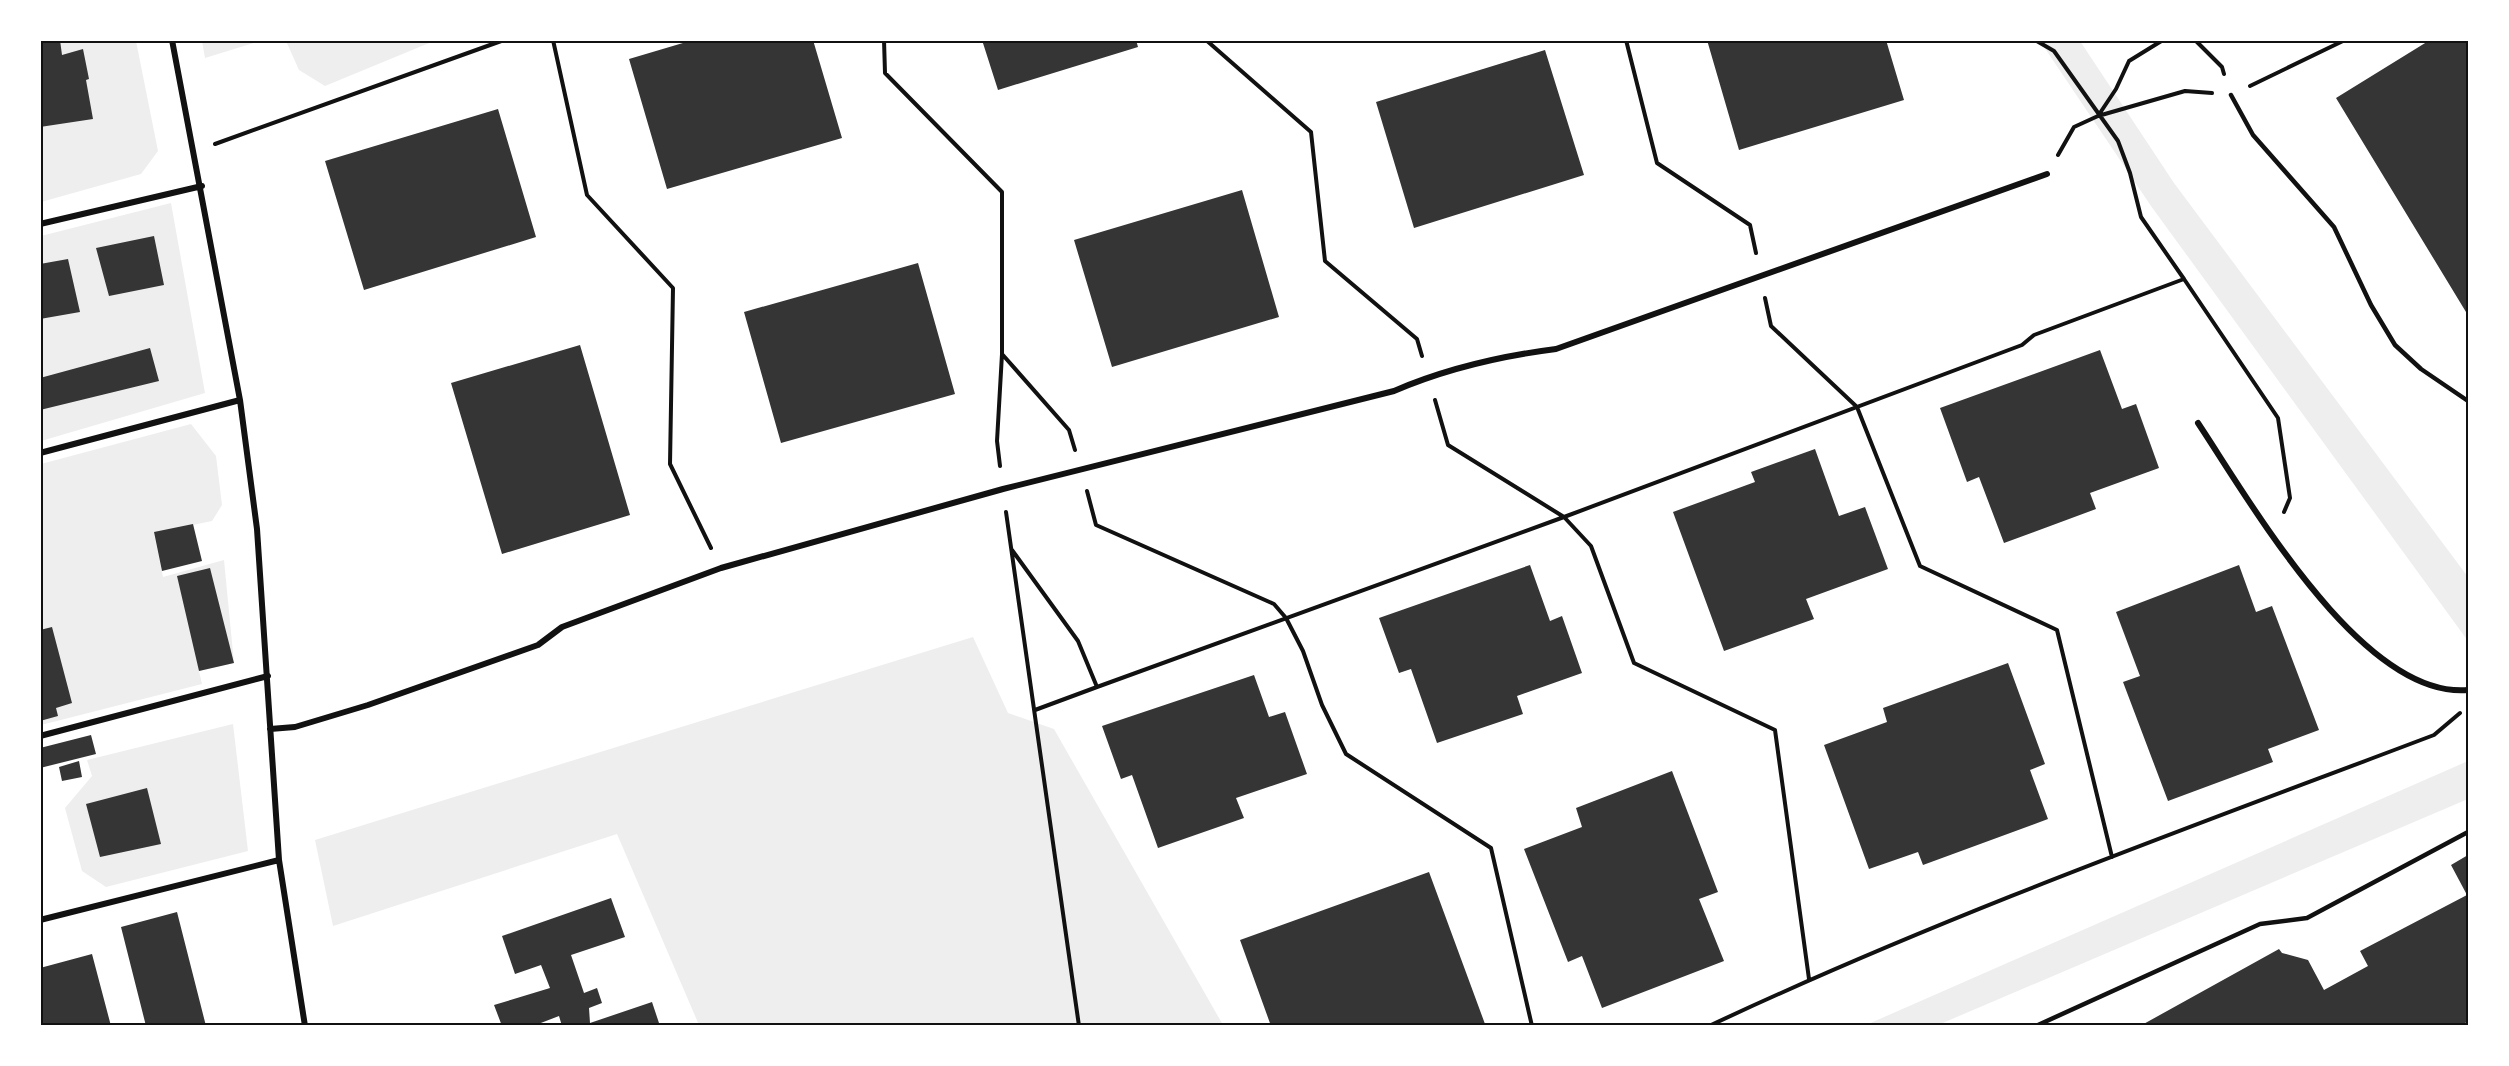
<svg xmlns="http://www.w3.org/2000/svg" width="2509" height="1066" viewBox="0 0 2509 1066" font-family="Literata,serif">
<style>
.green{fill:#eee}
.building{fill:#353535}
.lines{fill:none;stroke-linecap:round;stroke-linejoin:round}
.path{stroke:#111;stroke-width:4}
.service{stroke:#111;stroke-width:4.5}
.minor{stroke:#111;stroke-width:6}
.neatline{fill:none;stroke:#111;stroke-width:2}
</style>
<rect width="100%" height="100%" fill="#fff"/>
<path class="green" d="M41,41H136L158,151L141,174L41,202Z
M202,41V40L260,41L205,58Z
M286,41H434L325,86L299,70Z
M2040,41H2080L2174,183L2468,577V641L2151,206Z
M171,203L205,393L41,441V236Z
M191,424L216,456L222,505L212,521L154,533L163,577L224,560L234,663L199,671L202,684L41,725V464Z
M973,637L1008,713L1054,729L1223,1025H699L617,834L333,926L315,840Z
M233,724L248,851L106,887L82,871L65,808L92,776L87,760Z
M2468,761V799L1938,1025H1866Z"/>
<path class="building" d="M40,40H60L62,55L83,49L89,79L86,80L93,119L40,127Z
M693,40H813L842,138L667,189L629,59Z
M982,40H1136L1138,47L998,90Z
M1707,40H1886L1904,100L1739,150Z
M2430,40H2468V310L2466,312L2336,98Z
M1545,50L1584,175L1414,228L1376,102Z
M498,109L536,237L364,290L325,161Z
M1242,190L1279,317L1112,367L1074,240Z
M154,236L164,285L109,296L96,248Z
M68,259L80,312L40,319V264Z
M918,263L955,394L781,443L744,312Z
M580,345L630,515L502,554L451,383Z
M150,348L159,381L40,410V378Z
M2100,350L2122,409L2136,404L2159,468L2090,493L2096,509L2004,543L1979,477L1967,482L1940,408Z
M1815,449L1839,516L1865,507L1888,569L1806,599L1814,619L1724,651L1673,512L1755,482L1751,472Z
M193,524L202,561L162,571L154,532Z
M1530,565L1550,621L1562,616L1582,673L1517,696L1523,714L1437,743L1411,669L1399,673L1379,618Z
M2239,565L2256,612L2272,606L2319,730L2268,749L2273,762L2168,801L2123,682L2140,676L2116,612Z
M210,568L234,663L199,671L177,576Z
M52,627L72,703L56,708L58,716L40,721V630Z
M2008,663L2045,764L2030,770L2048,819L1923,865L1918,852L1869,869L1824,745L1887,722L1883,708Z
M1254,675L1269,717L1285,712L1307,774L1236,798L1244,818L1158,848L1132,775L1121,779L1102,726Z
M91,735L96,754L40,768V748Z
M79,761L82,777L62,781L59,767Z
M1672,771L1718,892L1699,899L1724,961L1602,1008L1582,956L1568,962L1524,849L1582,827L1576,808Z
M147,788L161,844L100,857L86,804Z
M2468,855V1021L2461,1026H2140L2279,949L2282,953L2308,960L2324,990L2368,966L2360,951L2467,895L2451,865Z
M1429,872L1485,1024L1271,1026L1240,940Z
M611,898L625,937L571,955L584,993L597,988L602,1003L589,1008L590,1023L652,1002L660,1026H562L559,1016L533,1026H502L494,1005L550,988L541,965L515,974L502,936Z
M177,912L206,1026H146L121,927Z
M92,954L111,1026H40V968Z"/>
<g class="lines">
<path class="path" d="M553,40L587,195L673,288L670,464L711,548
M884,40L885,73L1002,192V354L1069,430L1075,450
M1206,40L1311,132L1325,261L1417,339L1422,356
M1626,40L1657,163L1750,225L1756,253
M2035,40L2054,51L2118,141L2130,173L2141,217L2184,279
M2195,40L2222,67L2224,74
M2250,86L2345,40
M2098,116L2116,89L2129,61L2163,40
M215,144L504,40
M2058,155L2074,127L2098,116L2185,91L2212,93
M1765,298L1771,326L1857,407L1920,566L2057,630L2112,857
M1435,400L1448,445L1564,517L1591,546L1634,663L1775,730L1809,979
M1000,466L997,441L1002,354
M1087,491L1096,525L1274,604L1286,618L1303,651L1322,705L1346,754L1491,848L1532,1026
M1006,512L1079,1026
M1012,550L1078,641L1097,687L1564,517L2022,345L2034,335L2184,279L2278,418L2290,498L2284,512
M1035,710L1097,687
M1709,1026C1945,915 2191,827 2434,735L2460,713"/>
<path class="service" d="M2231,95L2253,135L2334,227L2371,305L2395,345L2421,369L2468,401
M2029,1026L2038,1025L2260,924L2307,918L2468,832"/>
<path class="minor" d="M172,40L240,400L257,529L279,860L305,1026
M40,224L202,186
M2198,423C2250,501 2362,699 2468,690
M40,453L240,400
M270,729L295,727L368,705L538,645L562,627L721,568L1003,489L1394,391C1445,369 1501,356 1556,349L2047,174
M40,736L268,676
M40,920L279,860"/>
</g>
<rect width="2509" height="1066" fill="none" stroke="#ffffff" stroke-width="84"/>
<rect x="42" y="42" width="2425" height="982" class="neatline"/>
</svg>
